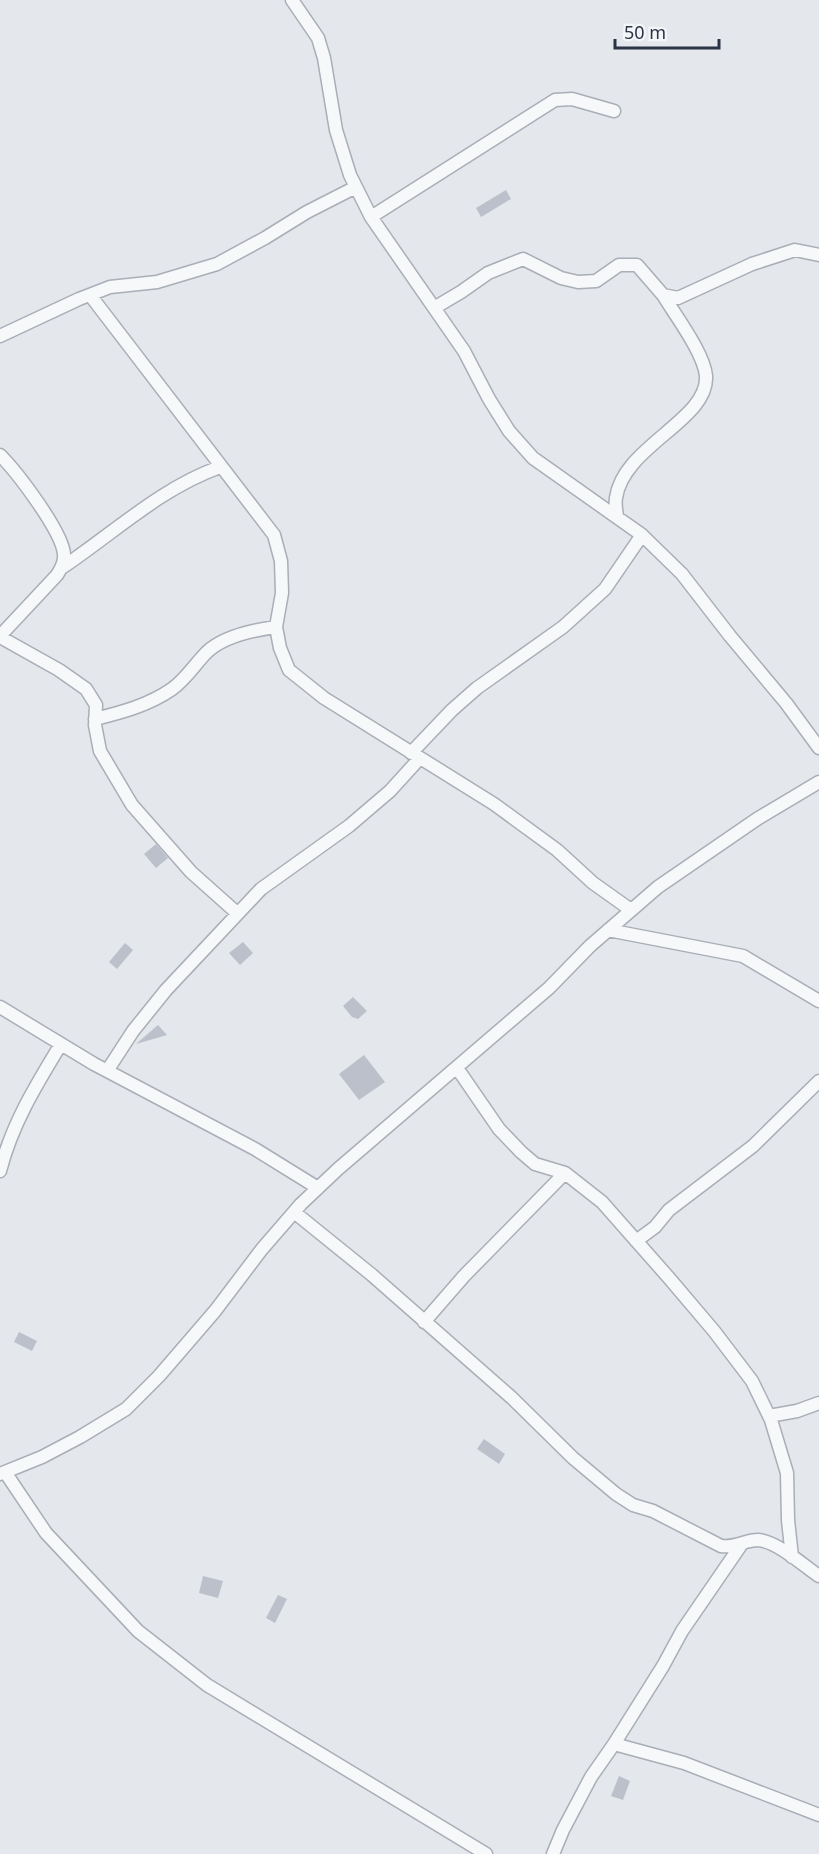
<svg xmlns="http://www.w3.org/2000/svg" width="819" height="1854" viewBox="0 0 819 1854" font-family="'Noto Sans',sans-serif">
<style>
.building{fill:#bbc0ca}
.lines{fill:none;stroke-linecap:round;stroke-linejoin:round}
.minor-casing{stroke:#a9aeb7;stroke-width:15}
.minor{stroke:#f7f8fa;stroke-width:12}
</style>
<rect width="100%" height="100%" fill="#e4e7ec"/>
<path class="building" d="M506,190L511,199L481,217L476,208Z
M156,844L168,858L156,868L144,854Z
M243,942L253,953L240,965L229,953Z
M125,943L133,950L117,969L109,962Z
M353,997L367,1011L358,1019L352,1017L343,1006Z
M158,1025L167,1035L136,1044Z
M364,1055L385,1082L359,1100L339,1074Z
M19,1332L37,1341L32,1351L14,1342Z
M484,1439L505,1454L499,1464L477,1449Z
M203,1576L223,1581L218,1598L199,1593Z
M278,1595L287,1599L275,1623L266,1618Z
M619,1776L630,1781L623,1800L611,1796Z"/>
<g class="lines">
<g class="minor-casing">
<path id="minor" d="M292,0L318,38L324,58L336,130L350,175L371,217L464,351L489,399L509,431L533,458L642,535L682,574L730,636L786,703L819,748
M371,217L555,100L572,99L614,111
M90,295L274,535L281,561L282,593L276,627L280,648L289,670L324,698L494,804L557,850L593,883L631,910
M434,308L461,292L488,273L523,259L561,278L578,282L596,281L619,265H637L663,295L678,298L752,264L795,250L819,255
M0,336L79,299L110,287L157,282L217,264L265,238L307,212L356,187
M0,455C17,472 62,531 64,554C65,562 61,569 57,575L0,636
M617,516C616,510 615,503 616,498C623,446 709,420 706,376C704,353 675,315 663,295
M63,567C115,532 161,488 220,467
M0,637L59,670L86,689L96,705L95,725L100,751L132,805L191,872L237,913
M95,719C123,712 149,705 172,689C186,679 195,664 207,652C224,636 254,630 276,627
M411,753L452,710L477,688L563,627L605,589L642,535
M608,930L743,956L819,1001
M0,1007L94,1064L255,1149L318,1188
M457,1068L499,1129L521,1152L535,1164L565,1173L602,1202L669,1278L714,1331L752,1381L771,1420L787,1473L788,1520L792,1557
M107,1071L133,1031L166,990L261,889L349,826L390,791L420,758
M0,1171C12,1124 36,1085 61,1044
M294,1212L372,1275L512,1398L573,1458L616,1494L633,1505L653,1511L721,1546C735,1548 745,1540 758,1540C777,1541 804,1566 819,1576
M636,1241L655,1227L669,1210L753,1146L819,1081
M424,1322L464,1276L565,1173
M769,1416L797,1411L819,1403
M5,1472L46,1533L138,1631L207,1685L486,1854
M0,1474L42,1457L80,1437L126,1409L159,1376L215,1311L262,1249L301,1204L338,1169L549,988L590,946L658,887L757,819L819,782
M614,1744L684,1763L819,1815
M553,1854L563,1830L591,1777L614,1744L663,1666L682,1631L741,1545"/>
</g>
<use href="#minor" class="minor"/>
</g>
<path d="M615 39v9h104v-9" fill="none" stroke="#2b3445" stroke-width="3"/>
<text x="624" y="39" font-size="18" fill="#2b3445" stroke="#f4f6f9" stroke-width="4.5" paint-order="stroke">50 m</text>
</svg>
